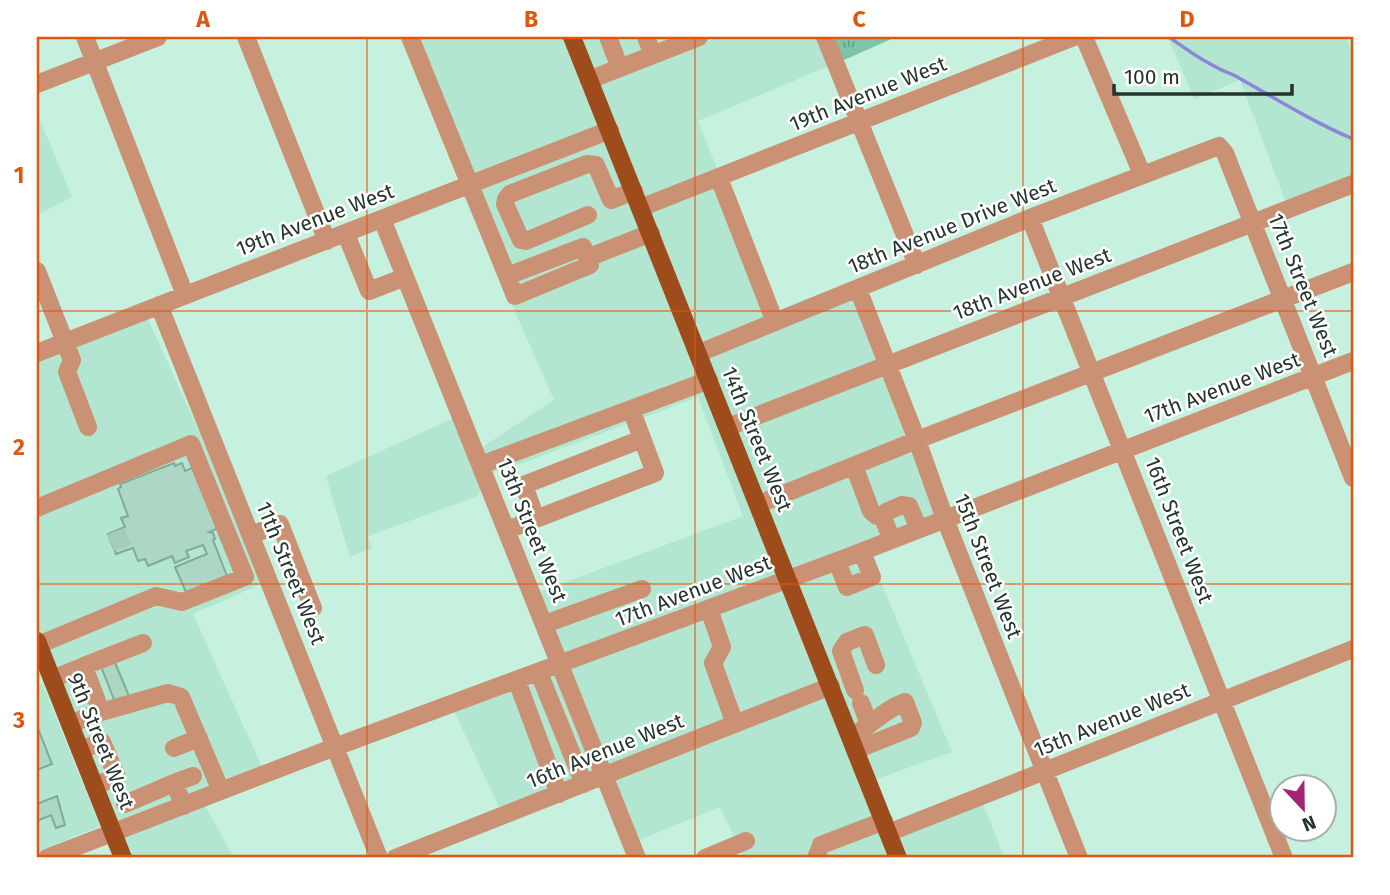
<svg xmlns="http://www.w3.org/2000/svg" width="1390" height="895" viewBox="0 0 1390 895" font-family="'Fira Sans',sans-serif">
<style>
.built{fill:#b2e6d0}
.park{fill:url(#park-tufts)}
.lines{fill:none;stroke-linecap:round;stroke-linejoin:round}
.stream{stroke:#8e85d8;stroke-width:3.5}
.building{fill:#acd7c5;stroke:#80aa98;stroke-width:2}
.minor-tunnel{stroke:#a6cbbc;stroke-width:18;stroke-dasharray:18 9;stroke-linecap:butt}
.minor{stroke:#cb9174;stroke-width:18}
.major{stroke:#9e4c1c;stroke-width:18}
.grid{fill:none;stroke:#de570e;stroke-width:2;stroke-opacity:0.55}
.labels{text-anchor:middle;stroke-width:5;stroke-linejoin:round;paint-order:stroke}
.street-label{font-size:21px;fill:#24352e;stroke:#fff}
.neatline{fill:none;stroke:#de570e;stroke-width:2.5}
.grid-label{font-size:23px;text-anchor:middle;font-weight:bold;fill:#de570e}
</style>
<defs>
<pattern id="park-tufts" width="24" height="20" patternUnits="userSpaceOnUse" patternTransform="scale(1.75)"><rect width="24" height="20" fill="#7ec4a9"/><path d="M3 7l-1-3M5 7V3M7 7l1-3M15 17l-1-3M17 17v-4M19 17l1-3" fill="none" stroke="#67a08a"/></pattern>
</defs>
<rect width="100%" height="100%" fill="#c6f1df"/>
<path class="built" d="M417,37H566L601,126L472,175Z
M579,37H681L593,72Z
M718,37H818L829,66L698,121L718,171L643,199L598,84Z
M1168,37H1346L1353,54V177L1286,203L1240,80L1194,99Z
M37,113L72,197L37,215Z
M606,138L701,375L485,457L481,448L554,400L463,194Z
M724,183L778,313L702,344L649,212Z
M854,297L880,360L731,419L707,357Z
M147,317L231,502L264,583L193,614L262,767L117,825L37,625V361Z
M885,373L909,436L762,495L737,432Z
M706,388L780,575L564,656L539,592L743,516L698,397L528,461L491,473L490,470Z
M454,418L482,484L478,496L371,535L368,537L372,548L350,557L326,476Z
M914,449L937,515L792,571L767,508Z
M870,556L952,752L874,780L797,584Z
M785,588L823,682L607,767L569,669Z
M558,673L596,772L500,809L454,711Z
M42,683L100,826L37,852V685Z
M828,695L892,858H744L720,807L637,841L612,780Z
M983,803L1004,858H905L897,837Z
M204,804L234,858H130L122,837Z"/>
<path class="park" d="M833,37H896L844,60Z"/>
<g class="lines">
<path class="stream" d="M1169,37C1183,47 1198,58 1214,66C1222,71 1231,73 1239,78C1276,99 1313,122 1353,139"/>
</g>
<path class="building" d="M174,463L175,466L182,463L185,471L194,467L219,528L209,532L213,533L215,539L213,540L227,576L186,592L175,567L207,554L203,545L186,551L189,557L175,563L172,556L148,566L145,559L138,561L133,548L116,554L108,534L125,527L121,518L128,516L118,489L121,487L120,484Z
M113,658L129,696L115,702L100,664Z
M37,726L52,764L37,770Z
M57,796L65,825L56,828L51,815L37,821V804Z"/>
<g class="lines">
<path class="minor-tunnel" d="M116,531L124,552"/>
<path class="minor" d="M85,37L185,295
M246,37L327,241
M410,37L507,276
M608,37L620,68
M646,37L653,55
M825,37L917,265
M1084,37L1142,174
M589,80L699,37
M37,84L158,37
M719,178L775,322
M640,208L1074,37
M588,215L526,241L521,240L505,204L506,199L510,194L587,164L596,165L611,200L634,191
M1030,218L1284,858
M382,219L637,858
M346,234L369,291L405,277
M583,247L590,265L515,296L507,276Z
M587,258L651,233
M37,271L72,360L67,372L88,427
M858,289L917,440L945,519L1079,858
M159,305L379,858
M37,353L610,130
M699,353L1030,218L1219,146L1225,153L1353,478
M728,427L1353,184
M481,465L709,380
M854,466L871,511L877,516L883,518
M759,504L917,440L1353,272
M37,508L191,444L245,577L182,602L156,596L38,645
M536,519L524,485L642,439
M507,530L655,473L631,409
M251,535L280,524L313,608
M892,540L883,518L886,512L902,505L909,506L919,529
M837,561L847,587L872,577L862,552
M709,609L722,647L713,663L735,724
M545,624L642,589
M539,673L584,784
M52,679L84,666
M517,681L559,794
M855,690L841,651L847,642L865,635L876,665
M861,703L869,724
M101,712L84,666L143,643
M70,724L101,712L168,693L181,697L221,791
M851,736C872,726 881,711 905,702L913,723L911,728L856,750
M174,748L199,738
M80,750L102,742L117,777L94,786
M174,783L193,776
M125,804L174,783L184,806
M888,833L1353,649
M47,858L335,747L840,560L1353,361
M395,858L831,686
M705,858L746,841
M816,858L821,845L884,821"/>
<path class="major" d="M572,37L898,858
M37,641L123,858"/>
</g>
<path class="grid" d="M367,37V858M695,37V858M1023,37V858M37,311H1353M37,584H1353"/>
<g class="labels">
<g class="street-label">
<text transform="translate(868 94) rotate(-22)" y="7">19th Avenue West</text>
<text transform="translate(315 220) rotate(-21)" y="7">19th Avenue West</text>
<text transform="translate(952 226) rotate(-22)" y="7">18th Avenue Drive West</text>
<text transform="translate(1032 284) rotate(-21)" y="7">18th Avenue West</text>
<text transform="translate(1303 285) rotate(68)" y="7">17th Street West</text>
<text transform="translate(1222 388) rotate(-21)" y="7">17th Avenue West</text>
<text transform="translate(757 439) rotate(68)" y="7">14th Street West</text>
<text transform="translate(532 530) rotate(68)" y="7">13th Street West</text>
<text transform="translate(1179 530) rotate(69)" y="7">16th Street West</text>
<text transform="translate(988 566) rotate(69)" y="7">15th Street West</text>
<text transform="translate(291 573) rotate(68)" y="7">11th Street West</text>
<text transform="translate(693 591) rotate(-21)" y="7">17th Avenue West</text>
<text transform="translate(1112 720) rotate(-22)" y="7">15th Avenue West</text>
<text transform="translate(101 741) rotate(68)" y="7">9th Street West</text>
<text transform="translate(605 751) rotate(-22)" y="7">16th Avenue West</text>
</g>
</g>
<rect width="1390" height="895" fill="none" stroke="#ffffff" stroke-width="77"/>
<g transform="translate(1303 808) rotate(158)"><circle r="33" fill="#ffffff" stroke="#a7aeab" stroke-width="2"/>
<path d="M0-5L12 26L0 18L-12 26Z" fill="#a52474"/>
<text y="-10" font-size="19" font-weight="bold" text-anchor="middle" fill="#24352e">N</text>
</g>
<path d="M1114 84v10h178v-10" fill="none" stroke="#24352e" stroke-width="3.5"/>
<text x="1124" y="84" font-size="21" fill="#24352e" stroke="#ffffff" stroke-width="5" paint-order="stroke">100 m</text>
<rect x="38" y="38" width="1314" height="818" class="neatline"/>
<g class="grid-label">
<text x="203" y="27">A</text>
<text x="531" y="27">B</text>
<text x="859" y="27">C</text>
<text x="1187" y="27">D</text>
<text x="19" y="183">1</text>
<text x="19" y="455">2</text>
<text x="19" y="728">3</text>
</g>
</svg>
